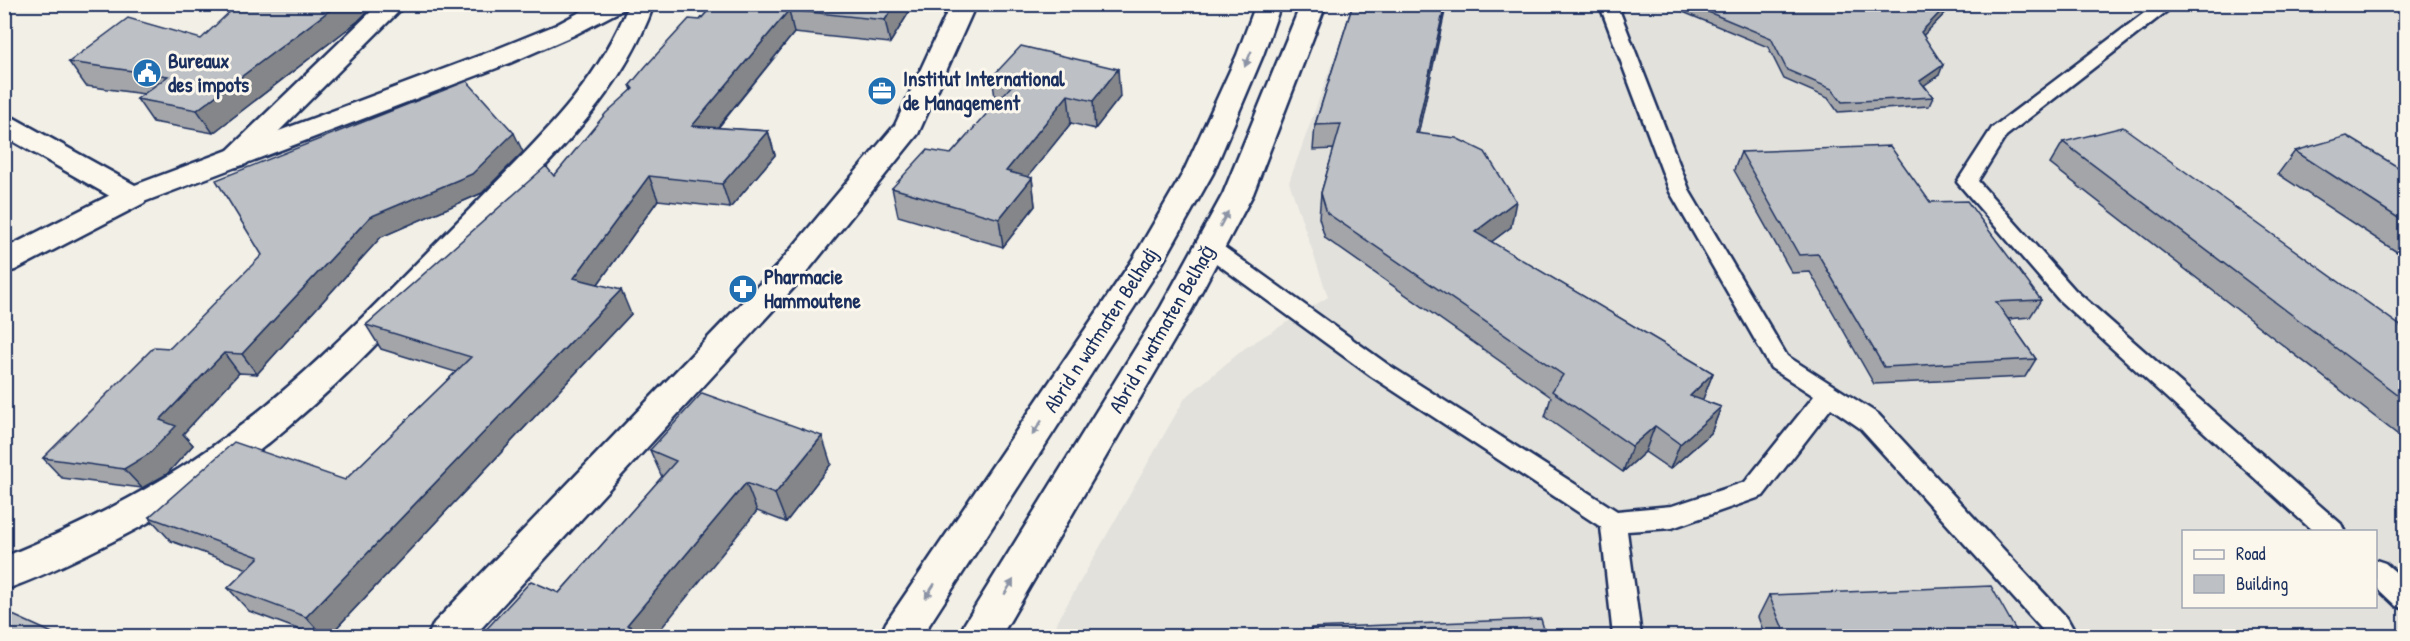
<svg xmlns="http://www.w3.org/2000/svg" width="2410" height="641" viewBox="0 0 2410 641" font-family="'Patrick Hand',sans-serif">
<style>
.built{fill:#e2e1dc;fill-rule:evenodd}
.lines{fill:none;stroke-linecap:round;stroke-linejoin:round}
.lane-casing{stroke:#1b2f5e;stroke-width:5}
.street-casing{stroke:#1b2f5e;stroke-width:5}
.secondary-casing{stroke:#1b2f5e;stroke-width:5}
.lane{fill:#fbf7ec;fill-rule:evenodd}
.street{fill:#fbf7ec;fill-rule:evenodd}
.secondary{fill:#fbf7ec;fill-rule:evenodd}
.wall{fill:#a3a5a9;stroke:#1b2f5e;stroke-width:1.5}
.shaded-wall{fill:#848689;stroke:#1b2f5e;stroke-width:1.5}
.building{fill:#bdc0c4;stroke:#1b2f5e;stroke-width:1.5}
.oneway{fill:#8b93a5}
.labels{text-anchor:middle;stroke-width:6;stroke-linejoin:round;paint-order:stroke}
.poi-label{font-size:21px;font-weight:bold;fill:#1b2f5e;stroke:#fbf7ec;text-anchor:start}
.street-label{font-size:21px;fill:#1b2f5e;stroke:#fbf7ec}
</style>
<rect width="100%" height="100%" fill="#f2efe6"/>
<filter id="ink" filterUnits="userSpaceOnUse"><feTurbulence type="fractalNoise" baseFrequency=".0167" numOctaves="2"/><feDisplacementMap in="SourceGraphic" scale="12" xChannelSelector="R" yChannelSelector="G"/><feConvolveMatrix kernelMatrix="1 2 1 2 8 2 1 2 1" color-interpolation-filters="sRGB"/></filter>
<g filter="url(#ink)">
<path class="built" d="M1353,5H2405V636H1049L1185,398L1245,348L1328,297L1289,182ZM2184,532H2376V606H2184Z"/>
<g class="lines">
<g class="lane-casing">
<path id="lane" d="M1609,4H1628L1620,12L1690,192L1787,356L1878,414L2067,618L2077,636H2048L1860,428L1831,408L1763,496L1672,528L1627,531L1641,636H1613L1601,527L1371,376L1201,252L1198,247L1201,242L1209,240L1217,242L1387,364L1617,511L1672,506L1745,482L1814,396L1771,368L1670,192L1602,11Z
M2156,4H2176L2006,136L1978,181L2075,290L2341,524L2345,532H2314L2059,300L1957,182L1992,128Z
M2376,560L2385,563L2406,581V609L2396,606L2376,587Z"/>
</g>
<g class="street-casing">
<path id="street" d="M379,4H406L246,164L236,167L226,164L222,158L226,152Z
M629,4H654C623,93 553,157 490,224C425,292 362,364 289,426C228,479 160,519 87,554C60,567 33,580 4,590V557C82,525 160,486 227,436C316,370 391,288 469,210C530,147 597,88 629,4Z
M951,4H976L918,134L798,283L474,636H428L434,623L776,267L895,125Z
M133,186L144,189L148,196L144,203L15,270L4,273V249L122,189Z"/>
</g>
<g class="secondary-casing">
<path id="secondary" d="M595,4H627L624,9L574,35L510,63L133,206L122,203L4,136V116L14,118L135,185L492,51L556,25Z
M1256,4H1281L1263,55L1213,173L1162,264L922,636H880L886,623L1133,259L1183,173L1237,55Z
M1301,4H1326L1253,194L1191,311L1001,636H959L965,623L1161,307L1223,194Z"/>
</g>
<use href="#lane" class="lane"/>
<use href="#street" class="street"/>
<use href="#secondary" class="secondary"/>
</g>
<path class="wall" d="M714,4H914L890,43L794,33L718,128L768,131L775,155L730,208L658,200L598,284L631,314L329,636H316L249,611L228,588L248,569L171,541L149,517L345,480L456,372L381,349L366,325L554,176L632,90L630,85L700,20Z
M1353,4H1446L1418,133L1511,227L1491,242L1713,373L1702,400L1721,407L1711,433L1670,469L1645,452L1623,472L1545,417L1551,397L1325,238L1319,218L1321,193L1334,149L1313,150L1315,125Z
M1685,4H1952L1951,7L1923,35L1939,75L1924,85L1933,97L1929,106L1838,112L1828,98L1784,79L1768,47L1683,12Z
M358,21L213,133L153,122L137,99L144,94L86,86L69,62L201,39Z
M992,77L1120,97L1095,129L1071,123L1027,177L1032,178L1035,206L1003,247L898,216L892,188L951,154L996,104Z
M2063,142L2406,330V441L2050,164Z
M2295,151L2406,172V258L2278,174Z
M523,152L482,193L381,237L257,374L239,373L183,434L193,445L167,474L142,488L62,478L43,458L170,348Z
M1741,152L1930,202L2041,300L2030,317L2008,319L2036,359L2025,377L1874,384L1810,272L1792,273L1734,170Z
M650,450L831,464L786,522L757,511L559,593L662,477Z
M1769,595L2019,636H1765L1758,617Z"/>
<path class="shaded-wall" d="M338,4H375L358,21L213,133L197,110Z
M895,4H914L890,43L885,20Z
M1445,4H1446V7L1413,158L1416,133Z
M1948,4H1952L1951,7L1917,42L1921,32Z
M789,10L794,33L700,149L692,126Z
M1943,65L1939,75L1916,91L1920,81Z
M1118,69L1120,97L1095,129L1093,101Z
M1068,95L1071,123L1010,199L1006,171Z
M768,131L775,155L730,208L722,184Z
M514,133L523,152L482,193L381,237L257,374L242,354L370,217Z
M649,176L658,200L585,302L574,278Z
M1032,178L1035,206L1003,247L999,219Z
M1516,201L1511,227L1470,258L1475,232Z
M621,290L631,314L329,636H323L306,617Z
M224,353L239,373L183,434L193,445L167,474L142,488L124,469L160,420Z
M1713,373L1703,399L1680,422L1690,396Z
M1721,407L1711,433L1670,469L1680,444Z
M1655,426L1645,452L1623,472L1632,446Z
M822,436L831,464L786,522L775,494Z
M746,483L757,511L655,636H633L627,625Z"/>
<path class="building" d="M238,4H338L197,110L137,99L168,76L69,62L128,18L201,39Z
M714,4H895L885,20L789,10L692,126L768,131L722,184L649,176L574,278L621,290L306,617L228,588L259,557L149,517L234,442L345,480L471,357L366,325L546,166L554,176L606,113L633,89L630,85L645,67L689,19L700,20Z
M1353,4H1445L1416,133L1456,138L1485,152L1516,201L1475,232L1713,373L1690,396L1721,407L1680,444L1655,426L1632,446L1552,391L1563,375L1327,213L1321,193L1341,124L1315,125Z
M1689,4H1948L1921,32L1943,65L1920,81L1933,97L1842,102L1832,89L1787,70L1771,38Z
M1021,46L1118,69L1093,101L1068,95L1006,171L1032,178L999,219L892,188L927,150L951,154L1014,83L992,77Z
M467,81L514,133L472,174L370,217L242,354L224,353L160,420L176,426L149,454L124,469L43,458L154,347L170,348L262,255L216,180Z
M2123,127L2406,330V401L2063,142Z
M2347,136L2406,172V223L2295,151Z
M1890,146L1930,202L1967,201L2041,300L1996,302L2036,359L1884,367L1818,254L1799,255L1741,152Z
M702,393L822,436L775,494L746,483L627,625L652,636H480L531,581L559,593L676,461L650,450Z
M1991,586L2019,636H1786L1769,595Z
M4,611L59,636H4Z
M1541,619L1546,636H1312L1311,628Z"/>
<defs><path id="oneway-solid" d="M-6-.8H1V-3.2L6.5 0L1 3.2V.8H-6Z" transform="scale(1.5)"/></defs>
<g class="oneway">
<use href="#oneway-solid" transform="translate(1248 59) rotate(113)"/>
<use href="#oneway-solid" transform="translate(1224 219) rotate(-62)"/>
<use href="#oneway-solid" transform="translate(1037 428) rotate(123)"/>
<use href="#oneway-solid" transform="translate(1009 587) rotate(-59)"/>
<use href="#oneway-solid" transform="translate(930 591) rotate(123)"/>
</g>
</g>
<defs>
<g id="civic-disc" transform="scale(1.5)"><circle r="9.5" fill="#1f6fb2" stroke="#fbf7ec"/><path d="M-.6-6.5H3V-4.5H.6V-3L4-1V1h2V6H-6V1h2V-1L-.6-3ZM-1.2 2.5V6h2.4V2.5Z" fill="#fff"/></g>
<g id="office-disc" transform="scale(1.5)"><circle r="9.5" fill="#1f6fb2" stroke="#fbf7ec"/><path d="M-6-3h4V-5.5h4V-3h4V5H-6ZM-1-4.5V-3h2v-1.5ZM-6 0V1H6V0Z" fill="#fff"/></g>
<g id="pharmacy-disc" transform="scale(1.5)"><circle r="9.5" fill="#1f6fb2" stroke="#fbf7ec"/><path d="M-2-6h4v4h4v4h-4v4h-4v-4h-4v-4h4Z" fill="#fff"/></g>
</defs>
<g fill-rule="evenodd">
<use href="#civic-disc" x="147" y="73"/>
<use href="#office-disc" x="882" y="91"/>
<use href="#pharmacy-disc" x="743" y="289"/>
</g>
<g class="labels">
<g class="poi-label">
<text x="168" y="68">Bureaux<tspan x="168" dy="24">des impots</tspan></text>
<text x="903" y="86">Institut International<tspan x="903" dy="24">de Management</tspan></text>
<text x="764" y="284">Pharmacie<tspan x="764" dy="24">Hammoutene</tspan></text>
</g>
<g class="street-label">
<text transform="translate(1162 329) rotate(-60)" y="7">Abrid n watmaten Belḥaǧ</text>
<text transform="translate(1101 330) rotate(-57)" y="7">Abrid n watmaten Belhadj</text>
</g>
</g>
<rect width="2410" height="641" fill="none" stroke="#fbf7ec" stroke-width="24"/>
<rect x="12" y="12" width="2386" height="617" fill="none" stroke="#1b2f5e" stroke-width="2" filter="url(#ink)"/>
<rect x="2182" y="530" width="195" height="78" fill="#fbf7ec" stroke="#a1a7b3" stroke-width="1.5"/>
<rect x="2194" y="550" width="30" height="9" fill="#fbf7ec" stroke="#a1a7b3" stroke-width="1.5"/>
<text x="2236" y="560" font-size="18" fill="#1b2f5e">Road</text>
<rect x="2194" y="575" width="30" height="18" fill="#bdc0c4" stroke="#a1a7b3" stroke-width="1.5"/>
<text x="2236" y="590" font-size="18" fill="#1b2f5e">Building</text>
</svg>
